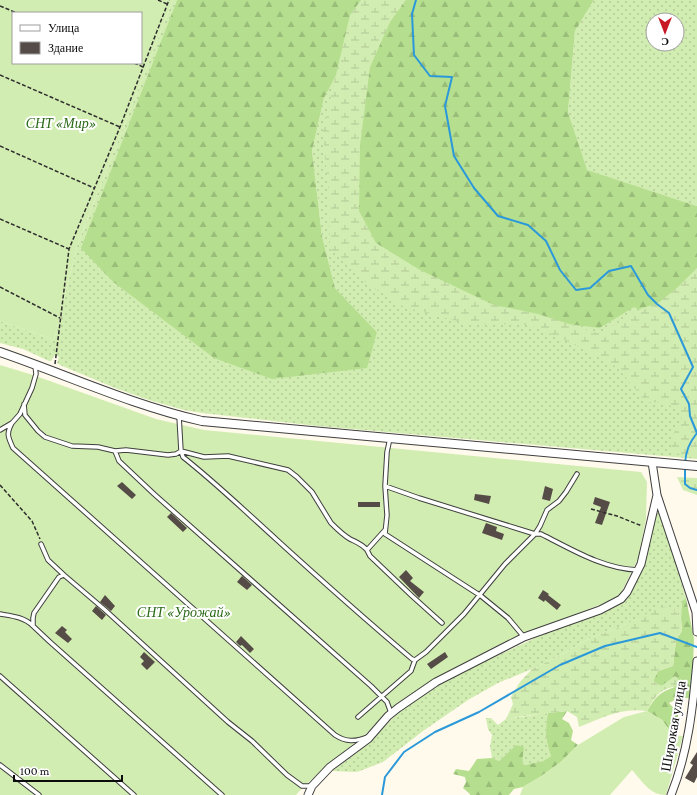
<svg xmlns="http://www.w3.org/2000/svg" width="697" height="795" viewBox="0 0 697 795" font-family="'Crimson Pro',serif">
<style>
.grass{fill:url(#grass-dots);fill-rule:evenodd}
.forest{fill:url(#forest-firs)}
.wetland{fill:url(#wetland-marsh)}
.garden{fill:#d2edb1;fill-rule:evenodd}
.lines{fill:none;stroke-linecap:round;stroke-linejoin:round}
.stream{stroke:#2b99d9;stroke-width:2}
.building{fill:#564c47}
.service-casing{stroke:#3f3f3f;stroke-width:5.5}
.minor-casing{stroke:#3f3f3f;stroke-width:9}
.tertiary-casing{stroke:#3f3f3f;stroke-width:10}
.path{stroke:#2e2e2e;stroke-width:1.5;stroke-dasharray:4 2;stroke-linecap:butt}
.service{stroke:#fff;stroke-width:3.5}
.minor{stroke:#fff;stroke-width:7}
.tertiary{stroke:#fff;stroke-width:8}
.labels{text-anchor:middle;stroke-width:4;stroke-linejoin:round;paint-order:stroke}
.park-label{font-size:14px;font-style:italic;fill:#2a6917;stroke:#fff}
.street-label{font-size:14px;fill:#0c0c0c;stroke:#fff}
</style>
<defs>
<pattern id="grass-dots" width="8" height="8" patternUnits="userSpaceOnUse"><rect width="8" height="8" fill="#d2edb1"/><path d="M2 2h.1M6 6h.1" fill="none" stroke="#b3ca97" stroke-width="1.8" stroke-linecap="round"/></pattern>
<pattern id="forest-firs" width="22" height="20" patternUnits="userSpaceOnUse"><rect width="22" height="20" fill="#b5df8f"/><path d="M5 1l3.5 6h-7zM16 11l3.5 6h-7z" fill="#9abe7a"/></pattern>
<pattern id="wetland-marsh" width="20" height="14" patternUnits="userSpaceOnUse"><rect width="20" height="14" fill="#d2edb1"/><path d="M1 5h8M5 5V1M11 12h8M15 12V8" fill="none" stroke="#b3ca97"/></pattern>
</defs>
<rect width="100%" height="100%" fill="#fffaeb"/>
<path class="grass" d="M173,0H177L82,248L112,281L130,293L377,332L335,288L322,236L312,151L324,98L360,30L600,328L634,306L693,338L697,339V459L318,426L202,413L184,410L149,400L115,388L60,365L57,363L59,357L55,355L51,361H49L23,349L0,343V321L54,340L77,246Z
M594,0H697V206L586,170L568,112L575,31ZM653,20H677V44H653Z
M660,512L686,598L682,601L681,618L673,609L637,619L622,626L590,638L561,655L532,669L498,683L468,700L423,731L383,762L357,772L332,771L359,751L383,728L401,710L452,677L535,638L615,606L629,594L653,515Z
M548,713C545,730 545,739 551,756L543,761L525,765L521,763L516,745L499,761L492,758L490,746L492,735L488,729L486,718H491L498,725L506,719Z"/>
<path class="forest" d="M177,0H594L575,31L568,112L587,170L697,206V339L693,338L634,307L600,328L526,319L481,311L368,242L351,210L360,31L324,98L312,151L322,236L335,288L377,332L367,368L272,379L214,358L112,281L81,248Z
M686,598L694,639L693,666L689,698H678L669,703L678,713V726L673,735L662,720L647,711C655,698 659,692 675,687L661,686L653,681L658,671L673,666L676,640L682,631L681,618L682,601Z
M567,711L562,719L569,723L573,731L571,740L578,745L561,762L540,777L523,787L514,789L509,795H470V794L463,788L466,782L465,777L453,774L456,769L469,771L477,759L492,758L499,761L516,745L524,747L522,763L525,765L543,761L551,756C545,739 545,730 548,713Z"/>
<path class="wetland" d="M361,0H406L390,22L370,67L360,145L359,211L376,243L420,270L494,305L538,314L600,334L642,308L657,304L679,286L697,268V456L673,453L671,442L673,434L681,423L682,413L666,403L646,402L617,367L573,344L530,325L465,323L404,307L362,280L330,249L329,201L323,130L350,15Z
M677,477L697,478V495L683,490Z
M661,607L673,609L681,618L682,631L676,640L673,666L658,671L653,681L661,686L675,676L681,682C673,688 671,687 664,690C656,694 651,704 647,711C622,707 601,718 579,727L577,717L567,711L524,716L506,719L513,704L511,697L520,682L532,669L561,655L590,638L622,626Z"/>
<path class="garden" d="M0,0H173L77,246L54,340L0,321ZM13,13H141V63H13Z
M0,365L33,375L156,419L204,430L641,472L647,482L646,519L638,559L619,597L523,636L476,659L394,710L304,786L296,795H0Z
M647,711L662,720L673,735L683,736L666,795C650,795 642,781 632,770L610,795H520L523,787L540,777L561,762L578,745L624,717Z"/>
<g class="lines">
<path class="stream" d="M416,0L412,14L414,55L430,76L452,77L445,106L454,156L474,188L498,216L528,225L546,241L560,270L576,290L590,288L609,271L631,266L648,295L657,304L669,313L693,367L681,389L689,404L690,416L697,433C689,443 686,451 685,463
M685,467V484L690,488L697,490
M382,795L385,777L404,752L435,732L479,712L560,665L605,646L660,633L697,647"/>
</g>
<path class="building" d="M122,482L136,495L132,499L117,486Z
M545,486L553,489L550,501L542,499Z
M475,494L491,496L489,504L474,500Z
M595,497L610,502L602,525L595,523L601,507L593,504Z
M358,502H380V507H358Z
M171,513L187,528L183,532L167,517Z
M486,523L497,527L496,531L504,534L502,540L482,533Z
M406,570L413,578L410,581L424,592L419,598L399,577Z
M242,576L252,585L247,590L237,582Z
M543,590L549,594L548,595L561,605L557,610L545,600L544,602L538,598Z
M105,595L115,606L111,611L100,602Z
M96,606L106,615L102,620L92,611Z
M62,626L67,630L65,632L72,639L68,643L55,633Z
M241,636L254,649L250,653L242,645L240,646L236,642Z
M144,652L155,662L147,670L141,664L144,661L140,657Z
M445,652L448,657L431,669L427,664Z
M697,752V777L694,783L685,778L693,765L690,763Z"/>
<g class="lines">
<g class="service-casing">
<path id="service" d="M24,404L25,415L38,431L45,437L72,446L98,447L115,451L126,450L168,455L176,454L181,451L183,457C216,483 246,512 277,540C321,580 366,620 412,659L415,660
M179,416L181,451L204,457L228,456L288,470L297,477L312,492L331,523C337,529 343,535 350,539C356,542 362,544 367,550
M12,423C6,434 8,437 13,448L335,735C346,742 355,742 367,737
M0,430L12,423L20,414L32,388L36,374L35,365
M390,438L387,452L385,486L419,498L535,534H541C571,549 603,569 638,570
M115,451L119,461L154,494L371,686L387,702L391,713
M385,486L387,515L385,534L481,596L508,618L524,637
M385,530L367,550L370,556L412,596L442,623
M41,544L48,560L64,575L104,609L228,722L252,741L287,775L302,786H311
M64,575L59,577L34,613L33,618V626L50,642L222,795
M0,614C12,616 24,617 33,626
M0,676L134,795
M358,717L411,671L415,660L426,652L464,614L505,564L535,534L540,526L547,510L559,501L566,492L577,474
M0,765L39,795"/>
</g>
<g class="minor-casing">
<path id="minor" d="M652,462L657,495L696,612L697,632
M308,795L312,786L330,767L368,739L388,716L398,708L436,682L524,637L600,610L621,599L627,592L641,564L657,495
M671,795C688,753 693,707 697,661"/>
</g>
<g class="tertiary-casing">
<path id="tertiary" d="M0,352C67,375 132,405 202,421L697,466"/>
</g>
<path class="path" d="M158,0L167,4
M0,6L17,13
M134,63L143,67
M0,75L120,127
M0,146L94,188
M0,219L69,249
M0,287L60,318
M55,364L69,249L120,127L169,0
M0,485L32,521L40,539
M591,509L617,516L642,526"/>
<use href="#service" class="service"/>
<use href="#minor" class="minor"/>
<use href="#tertiary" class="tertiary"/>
</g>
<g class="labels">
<g class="park-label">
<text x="61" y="128">СНТ «Мир»</text>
<text x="184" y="617">СНТ «Урожай»</text>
</g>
<g class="street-label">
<text transform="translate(673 726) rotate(-80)" y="5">Широкая улица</text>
</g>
</g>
<rect x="12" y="12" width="130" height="52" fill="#ffffff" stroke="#9e9e9e"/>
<rect x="20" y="25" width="20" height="6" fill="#ffffff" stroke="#9e9e9e"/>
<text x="48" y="32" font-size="12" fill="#0c0c0c">Улица</text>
<rect x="20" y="42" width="20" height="12" fill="#564c47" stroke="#9e9e9e"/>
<text x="48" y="52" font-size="12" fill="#0c0c0c">Здание</text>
<g transform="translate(665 32) rotate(180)"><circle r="19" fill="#ffffff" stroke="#9e9e9e"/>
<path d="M0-3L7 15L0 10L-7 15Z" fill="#c81826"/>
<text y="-6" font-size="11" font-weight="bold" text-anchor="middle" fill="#0c0c0c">С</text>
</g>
<path d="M14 775v6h108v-6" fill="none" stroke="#0c0c0c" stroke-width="2"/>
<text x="20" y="775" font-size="12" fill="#0c0c0c" stroke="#ffffff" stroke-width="3" paint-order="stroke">100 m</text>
</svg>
